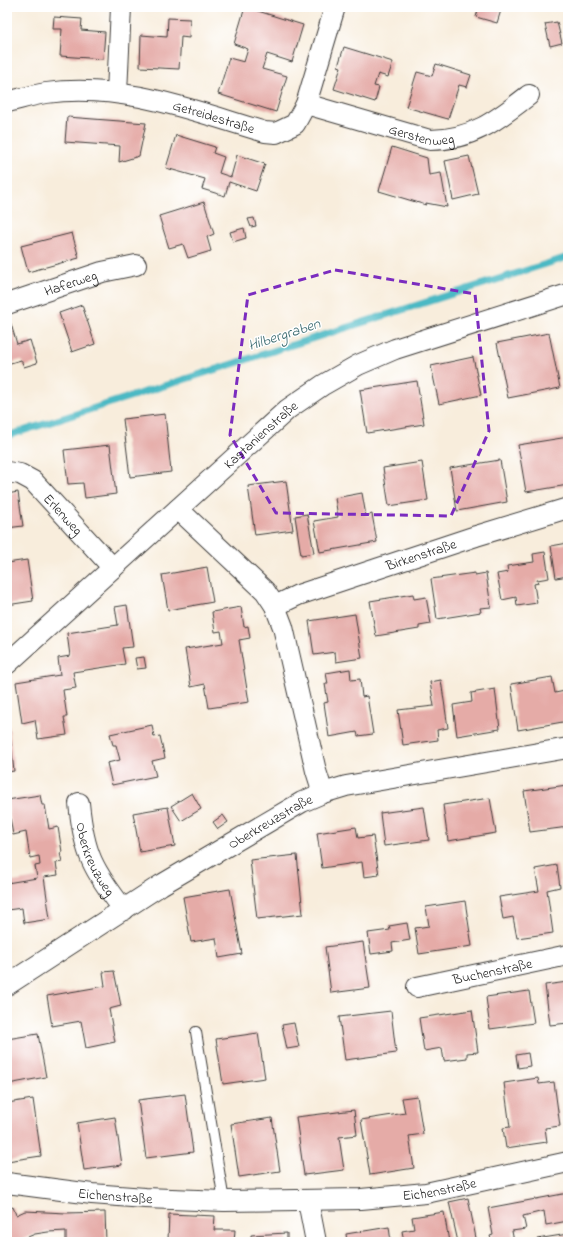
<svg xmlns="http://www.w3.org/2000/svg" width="575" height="1249" viewBox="0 0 575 1249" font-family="'Indie Flower',sans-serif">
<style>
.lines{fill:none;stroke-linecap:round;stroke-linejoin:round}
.stream{stroke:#4bb9c4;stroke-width:7}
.building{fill:#e5aba7}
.service-casing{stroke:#3d3b39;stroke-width:12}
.minor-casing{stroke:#3d3b39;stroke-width:22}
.service{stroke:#fff;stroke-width:10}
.minor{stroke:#fff;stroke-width:20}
.marked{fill:none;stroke:#7b2cbf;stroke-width:3;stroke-dasharray:8 5;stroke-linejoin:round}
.labels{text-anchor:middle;stroke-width:3;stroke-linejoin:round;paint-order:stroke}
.street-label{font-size:14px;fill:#1c1c1c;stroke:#fff}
.water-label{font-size:15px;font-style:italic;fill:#316368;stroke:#fff}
</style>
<rect width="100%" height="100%" fill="#fff"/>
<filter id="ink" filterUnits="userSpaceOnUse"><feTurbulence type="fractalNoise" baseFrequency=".025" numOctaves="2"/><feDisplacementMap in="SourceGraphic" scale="8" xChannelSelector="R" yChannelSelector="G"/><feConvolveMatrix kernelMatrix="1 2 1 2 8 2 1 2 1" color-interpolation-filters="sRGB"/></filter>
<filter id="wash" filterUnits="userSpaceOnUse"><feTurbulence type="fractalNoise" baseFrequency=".012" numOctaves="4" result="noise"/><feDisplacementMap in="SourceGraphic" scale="16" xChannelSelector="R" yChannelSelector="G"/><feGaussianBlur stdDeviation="0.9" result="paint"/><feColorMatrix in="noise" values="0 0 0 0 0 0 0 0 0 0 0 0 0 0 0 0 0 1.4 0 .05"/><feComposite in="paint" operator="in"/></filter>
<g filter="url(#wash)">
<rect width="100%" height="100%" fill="#f8eddc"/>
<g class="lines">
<path class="stream" d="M7,436L568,257"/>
</g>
<g id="blocks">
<path class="building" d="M245,7L303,25L292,62L267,54L262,69L287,76L276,112L218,94L229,58L244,62L248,49L234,44Z
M479,7H502L497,23L476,17Z
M54,17L82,19L81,30L105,32L103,59L60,56L62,29H53Z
M168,18L190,19L189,38L181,37L179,69L140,67L141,35L167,37Z
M557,22L562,43L550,46L545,24Z
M344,47L393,62L388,77L378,74L374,86L379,87L375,102L334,89L341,67L338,66Z
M436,64L471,75L467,87L459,85L448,119L406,107L417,72L432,76Z
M67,117L146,123L139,156L119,162L120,146L65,142Z
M176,135L215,147L213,153L224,157L219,173L231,177L237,155L265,164L256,191L229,182L225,196L202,189L205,179L166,168Z
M392,147L427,158L429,175L441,173L447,207L426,203V205L379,191Z
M469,156L478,194L453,200L445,161Z
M204,202L214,234L207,237L211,251L188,258L183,244L169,248L159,216Z
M254,218L256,226L251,227L248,219Z
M244,228L246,238L233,242L230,232Z
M72,233L79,258L28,272L21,246Z
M82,305L95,344L72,352L59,313Z
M10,321L17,344L30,340L37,363L24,367L21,360L7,364V322Z
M549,333L560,388L508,398L497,343Z
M473,357L481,395L439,404L431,366Z
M417,381L424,424L367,433L360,390Z
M165,414L171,472L130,477L123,419Z
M568,437V485L526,492L518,445Z
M110,445L116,494L85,498L83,483L68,484L64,450Z
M500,460L507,502L457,511L450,468Z
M422,462L428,500L389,506L383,468Z
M286,481L293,530L255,535L248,486Z
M18,492L23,526L7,528V494Z
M362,493L366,516L372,514L377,542L320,552L314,521L338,517L335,498Z
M307,514L314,553L301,555L295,516Z
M568,543V576L556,578L551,546Z
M545,552L549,578L537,580L538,583L534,584L537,603L517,606L516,597L502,600L497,574L508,572L507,566L534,562L533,554Z
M27,560L33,601L7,605V563Z
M207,567L213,602L168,610L162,575Z
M475,573V575L486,573L491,607L480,608L481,612L437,619L431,579Z
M413,594L414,599L426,597L431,624L419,626V629L376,636L370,601Z
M127,605L133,647L122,648L125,664L73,672L76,688L63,690L67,717H64L67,735L38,739L35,720L22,723L16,682L60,675L58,658L70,656L67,633L118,625L115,607Z
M241,607L244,627L248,626L250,638L239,640L249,702L209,708L205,684L191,687L185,649L223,643L221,631L215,632L212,612Z
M355,614L362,658L336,662L335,652L314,655L309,621Z
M144,657L146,668L137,669L135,658Z
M350,669L351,680L360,679L362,697L367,696L373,734L358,736L357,732L329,737L324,703L328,702L325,684H328L326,673Z
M552,677L555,693L565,691L568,721L518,730L511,684Z
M441,680L448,728L437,730L438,740L403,745L398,710L434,706L430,682Z
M495,689L500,729L457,736L453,705L472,702L471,693Z
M152,725L154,737L160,736L165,758L152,761L156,776L112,785L107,763L120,760L116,745H113L110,734Z
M7,726H9L14,771L7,772Z
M567,785L568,827L530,832L524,791Z
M192,793L201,809L181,821L171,806Z
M40,795L42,805H45L49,829L58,827L62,852L60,853L62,862L56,863L58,875L44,877L50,919L24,923L22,908L7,910V883L37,878L35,866L40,865L39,856L30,858L26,832L13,835L7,800Z
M490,798L496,833L448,841L443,805Z
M168,807L175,846L140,852L133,813Z
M424,807L429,840L384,846L380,813Z
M223,815L228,822L218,829L213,822Z
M356,827L358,838L373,836L379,875L364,877L362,862L322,868L317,833Z
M297,855L303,914L257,919L250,860Z
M557,865L560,887L547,890L553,933L517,938L513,917L503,919L499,897L539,891L535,869Z
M230,889L242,954L219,958L216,938L191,942L183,897Z
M465,901L472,946L419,954L415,928L429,926L426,907Z
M407,923L410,940L392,943L393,951L371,954L368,933L390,930L389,926Z
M363,942L370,988L331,993L325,947Z
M114,971L121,1006L109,1009L115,1042L86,1048L81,1021L52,1026L47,996L105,986L103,972Z
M568,982V1023L550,1025L545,985Z
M529,991L534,1023L490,1029L486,997Z
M472,1010L478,1052L467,1053V1058L444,1061L442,1048L424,1051L419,1018Z
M391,1011L396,1053L345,1060L339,1017Z
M294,1023L299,1047L287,1049L282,1025Z
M258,1033L265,1078L223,1084L216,1039Z
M38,1034L46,1077L8,1084L7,1039Z
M528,1053L530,1066L518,1068L516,1055Z
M538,1078L539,1084L554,1082L560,1126L545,1128L547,1142L506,1148L503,1128L510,1127L504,1083Z
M185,1094L193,1152L146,1158L138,1100Z
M417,1096L423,1134L409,1136L414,1168L370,1175L361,1120L405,1113L402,1098Z
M33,1099L41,1156L7,1161V1103Z
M354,1110L357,1135L339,1137L344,1170L304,1175L296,1117Z
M115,1117L122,1165L84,1170L77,1123Z
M272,1118L280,1171L239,1177L231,1124Z
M568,1193V1221L546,1225L544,1211L523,1216L526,1229L512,1231L514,1242H492L490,1236L493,1235L488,1208Z
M468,1198L476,1238L458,1242L449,1202Z
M13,1207L16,1215L25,1211L66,1213L105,1212L106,1242H66V1231L48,1232L35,1234L16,1242H7V1209Z
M444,1212L449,1242H404L402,1231L414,1229L412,1217Z
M169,1214L215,1216L214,1230H235L234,1242L168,1240Z
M389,1227L391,1242H347L346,1234Z
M287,1233V1242H251V1235Z
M568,1234V1242H538L537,1239Z"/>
</g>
</g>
<g filter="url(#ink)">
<use href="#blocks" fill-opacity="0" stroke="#3d3b39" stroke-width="1"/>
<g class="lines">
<g class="service-casing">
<path id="service" d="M196,1032L224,1201"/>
</g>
<g class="minor-casing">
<g id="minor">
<path d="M117,93L121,7"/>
<path id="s1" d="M7,102C20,99 33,95 46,93C121,82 194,111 265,132L276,133L295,124L306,104L335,7"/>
<path id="s2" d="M306,104L430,140C472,140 497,120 529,95"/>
<path id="s3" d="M7,304L102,272L136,265"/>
<path id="s4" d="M7,472L20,474L33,481L113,568"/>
<path d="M178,509L265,591L275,606L283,627L316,771L323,793"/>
<path id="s5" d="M275,606L298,595L476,536L568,508"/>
<path id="s6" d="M7,664L288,409L323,385L358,365L395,349L568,294"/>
<path id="s7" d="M79,803C84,854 93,870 124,910"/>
<path id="s8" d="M7,985L161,885L302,802L323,793L346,786L568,748"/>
<path id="s9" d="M417,987L568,955"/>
<path id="s10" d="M7,1183L92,1194L145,1198L224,1201L361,1199L426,1193L568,1162"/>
<path d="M308,1201L316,1242"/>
</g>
</g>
<use href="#service" class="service"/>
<use href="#minor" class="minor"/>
</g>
</g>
<path class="marked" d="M335,270L475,294L489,431L451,516L276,513L230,435L248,295Z"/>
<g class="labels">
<g class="street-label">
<text dy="5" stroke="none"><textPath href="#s1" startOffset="211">Getreidestraße</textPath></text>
<text dy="5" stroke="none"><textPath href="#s2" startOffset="120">Gerstenweg</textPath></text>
<text dy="5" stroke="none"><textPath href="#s3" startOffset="67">Haferweg</textPath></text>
<text dy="5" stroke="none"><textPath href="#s6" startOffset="342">Kastanienstraße</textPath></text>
<text dy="5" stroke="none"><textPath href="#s4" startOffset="73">Erlenweg</textPath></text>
<text dy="5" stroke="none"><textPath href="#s5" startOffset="155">Birkenstraße</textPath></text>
<text dy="5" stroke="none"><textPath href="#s8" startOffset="310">Oberkreuzstraße</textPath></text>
<text dy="5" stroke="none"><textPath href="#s7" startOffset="59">Oberkreuzweg</textPath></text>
<text dy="5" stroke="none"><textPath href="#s9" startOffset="77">Buchenstraße</textPath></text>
<text dy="5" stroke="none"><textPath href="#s10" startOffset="434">Eichenstraße</textPath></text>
<text dy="5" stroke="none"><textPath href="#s10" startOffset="109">Eichenstraße</textPath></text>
</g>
<g class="water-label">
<text transform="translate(284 334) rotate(-18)" y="5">Hilbergraben</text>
</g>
</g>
<rect width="575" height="1249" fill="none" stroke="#fff" stroke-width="24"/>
</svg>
